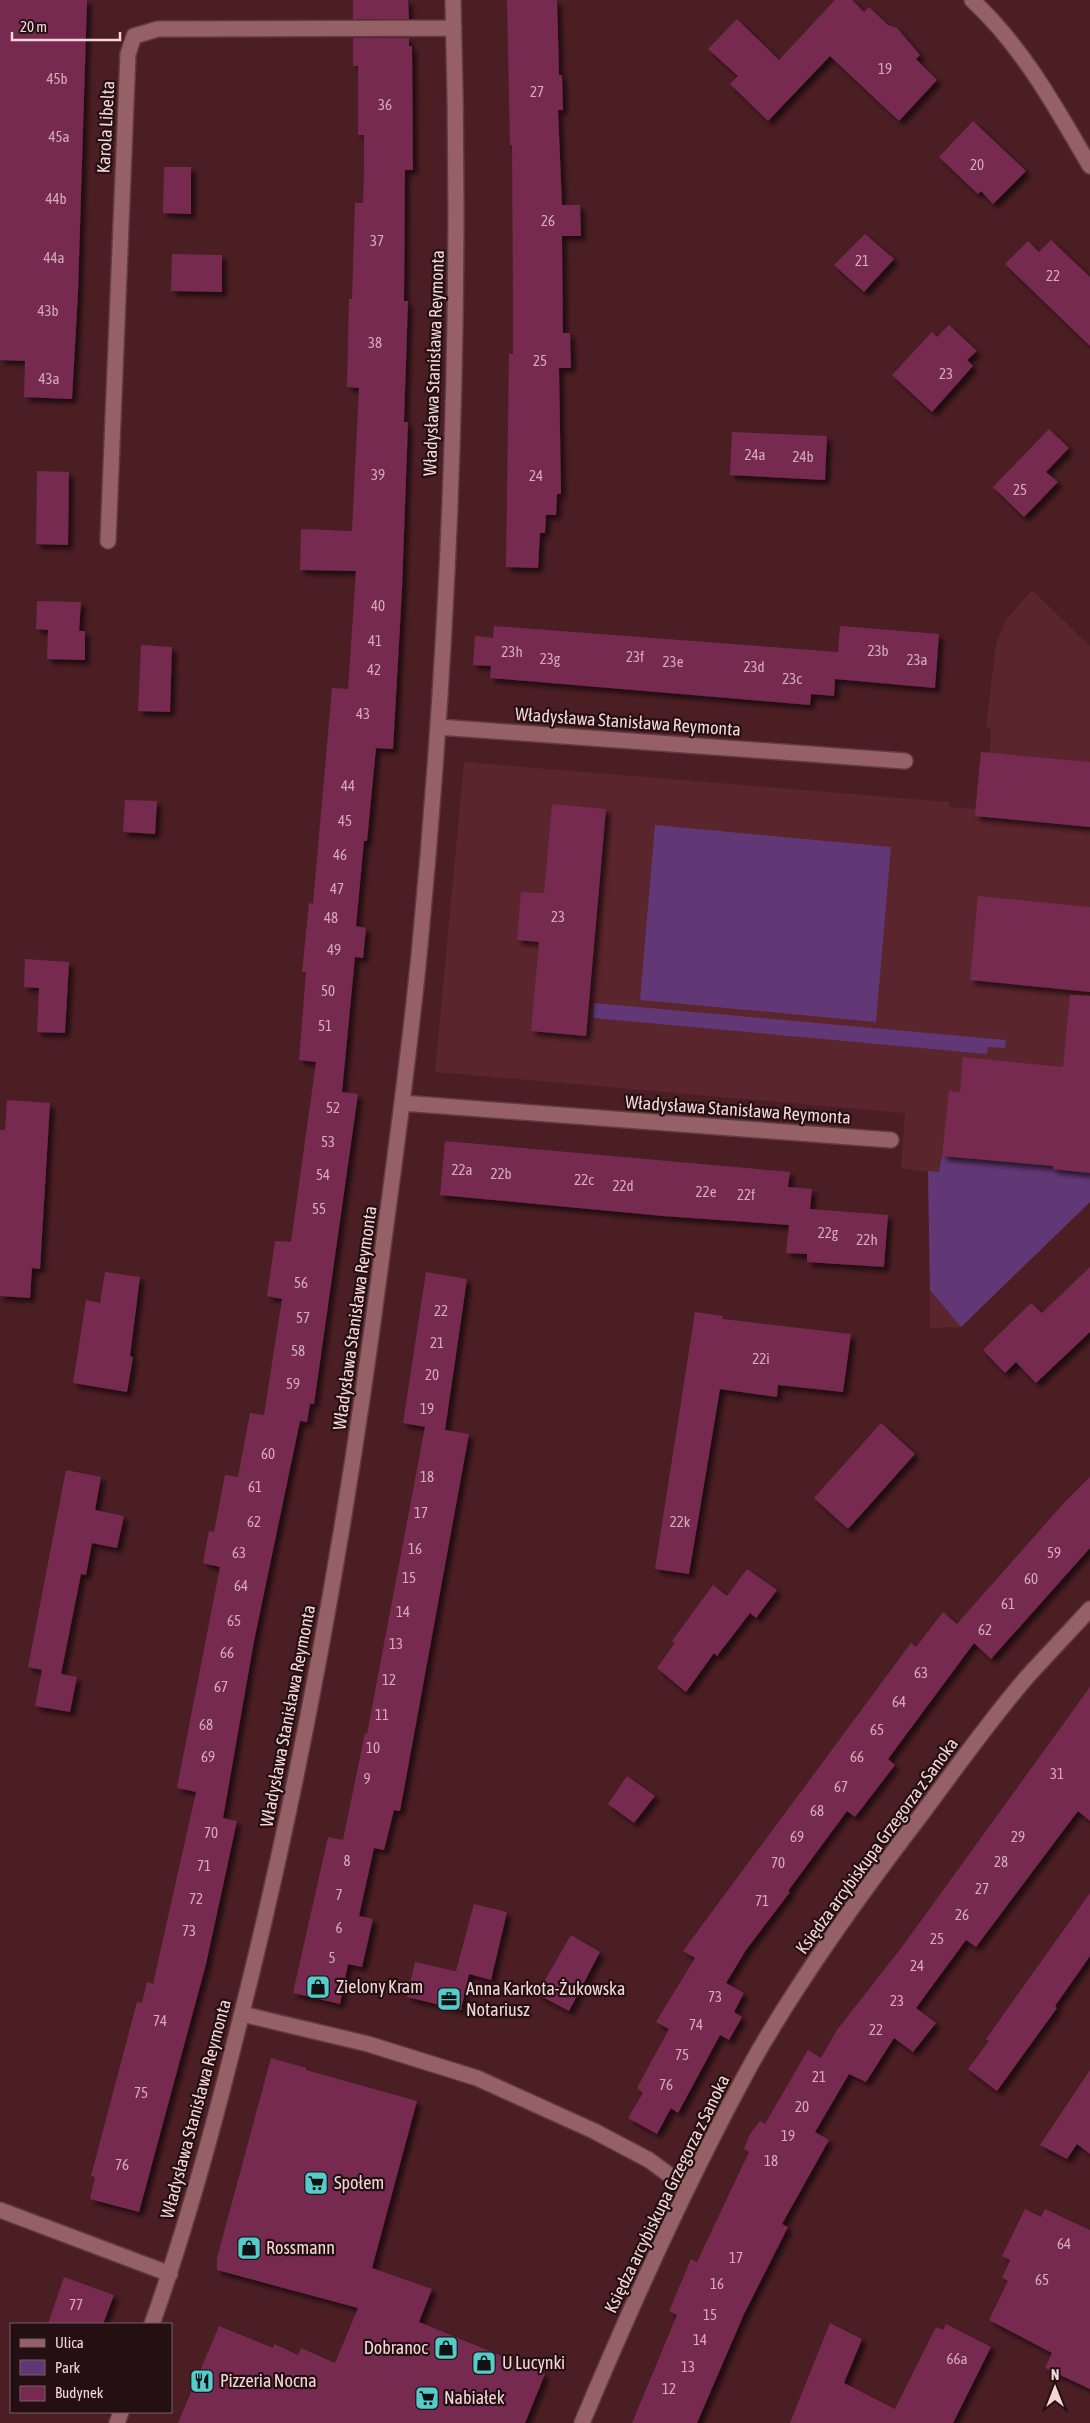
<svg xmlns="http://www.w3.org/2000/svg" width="1090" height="2423" viewBox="0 0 1090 2423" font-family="'Asap Condensed',sans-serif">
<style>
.built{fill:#5a252c}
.green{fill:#613775}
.building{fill:#762a4f;filter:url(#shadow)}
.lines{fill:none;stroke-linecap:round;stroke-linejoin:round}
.minor-casing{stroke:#623b42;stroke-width:18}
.minor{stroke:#956166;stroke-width:15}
.labels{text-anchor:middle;stroke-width:4.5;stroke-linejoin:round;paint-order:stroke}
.number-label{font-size:15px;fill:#d5abb6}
.street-label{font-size:18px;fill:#f5d6d8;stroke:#241012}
.poi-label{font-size:18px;fill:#f5d6d8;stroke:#241012;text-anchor:start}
</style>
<defs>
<filter id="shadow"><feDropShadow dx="4.5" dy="4.5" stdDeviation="2.5" flood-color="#0009"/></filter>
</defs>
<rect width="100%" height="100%" fill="#4b1e24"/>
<path class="built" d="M1032,590L1090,646V1202L961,1327L930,1328L928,1172L901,1168L905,1113L435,1072L464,762L949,802V807L975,809L981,752H990L991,728L986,727L996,644L1006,620Z"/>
<path class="green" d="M655,825L891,847L876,1022L640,1000Z
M594,1003L1006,1040L1005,1048L988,1047L987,1054L593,1018Z
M942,1156L1053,1166V1169L1090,1173V1202L961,1327L930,1290L928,1171L939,1172Z"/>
<path class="building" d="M0,0H87L78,292L72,399L24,397L25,361L0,360Z
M353,0H408L409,19H353Z
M507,0H557L559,75H562L563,110H558L562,205H580L581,236H562L563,333H570L571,368H559L561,494H557L556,515H546L545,533H540L538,568L506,567L509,354H513V297L512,145H510Z
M835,0H852L864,12L869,7L888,25L897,28L920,55L916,59L937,80L899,121L830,56L768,121L730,84L738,76L708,49L737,19L779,60Z
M353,38H409V46H412L413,170H405L404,301H408L404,422H408L402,590L393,749L376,748L367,841H364L356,926L366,928L363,958L355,957L342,1092L358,1094L314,1404H310L307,1422L300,1421L254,1641L223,1818L237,1821L206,1964L139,2212L90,2199L95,2177L91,2176L137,2002L142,2003L147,1982L153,1984L196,1792L177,1788L220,1567L203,1563L209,1531L214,1532L225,1475L238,1477L250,1413L264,1415L282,1299L267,1296L275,1241L291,1242L316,1062L299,1060L306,972H302L309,903L313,904L316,870L332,688L348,689L356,571L300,570L301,529L352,531L359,388L347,387L349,299H352L355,203H363L364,170V135H358V66H353Z
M973,121L1026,171L993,204L981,191L978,194L939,157Z
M164,167H191V214L163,213Z
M865,234L894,259L864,292L834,265Z
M1051,240L1090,277V346L1005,264L1028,241L1039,252Z
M172,254L222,255V292L171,291Z
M949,325L977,351L967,360L973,366L932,412L892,375L932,332L937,337Z
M1049,429L1069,448L1046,472L1058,482L1024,517L993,487Z
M732,432L827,436L825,480L730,475Z
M37,471L69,472L68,545L36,544Z
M37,601L81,602L79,631H85V660L47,659L48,630L36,629Z
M494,626L838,652L840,626L939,634L935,688L835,679L834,696L811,694L810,705L490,678L491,666L473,665L475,636L493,638Z
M141,645L172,647L170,712L138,711Z
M981,752L1090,762V827L975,816Z
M125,800L157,801L155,834L123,832Z
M552,804L606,809L586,1036L531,1031L539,942L517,940L521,892L544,893Z
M978,896L1090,907V992L970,980Z
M25,959L69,962L65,1033L37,1032L39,988L24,987Z
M1070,995L1090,996V1173L1053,1169V1166L942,1156L949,1091L960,1092L963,1057L1063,1067Z
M7,1100L50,1103L40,1269L32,1268L30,1298L0,1296V1130H5Z
M445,1141L790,1172L788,1187L812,1189L810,1209L888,1215L884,1267L807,1262V1254L786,1253L789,1225L663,1216L440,1195Z
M1090,1267V1332L1036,1383L1016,1362L1005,1373L983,1350L1031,1303L1042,1313Z
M105,1272L140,1277L130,1356L133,1357L127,1392L73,1383L86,1300L100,1303Z
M426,1272L467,1279L445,1430L469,1434L400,1811L394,1810L384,1850L374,1848L359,1916L373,1919L362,1967L348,1964L340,2004L293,1993L328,1837L343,1840L365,1733L367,1734L425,1427L431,1428L403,1423Z
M695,1312L723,1316V1319L851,1334L843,1392L778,1385L777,1397L720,1389L689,1574L655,1569Z
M881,1423L915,1454L848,1529L814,1498Z
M66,1470L101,1477L95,1510L124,1516L117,1548L92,1543L86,1575L81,1574L61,1674L77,1677L70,1712L35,1706L42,1670L47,1671L28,1667Z
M1090,1477V1548L991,1659L974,1643L888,1759L895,1765L855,1817L847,1811L788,1891L790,1892L746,1950L726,1983L744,1993L734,2012L742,2017L729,2040L720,2035L678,2113L671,2108L657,2134L628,2118L643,2093L637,2088L669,2029L656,2022L695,1958L683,1951L911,1643L916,1647L943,1612L957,1624L1062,1505Z
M747,1569L777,1590L756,1618L750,1613L717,1656L714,1653L686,1692L657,1668L675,1643L672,1641L713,1585L727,1596Z
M1090,1687V1821L1078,1811L976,1947L966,1940L916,2008L936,2023L913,2052L894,2038L866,2082L849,2074L815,2132L829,2140L782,2224L788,2227L744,2314L697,2423H632L677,2315L669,2311L691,2259L697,2262L749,2152L744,2149L750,2134L760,2121L765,2124L808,2050L821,2058L837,2030L902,1947Z
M627,1776L655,1796L634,1823L608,1804Z
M1090,1893V1956L1055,2006L1057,2008L997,2091L968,2069L989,2041L986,2039Z
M474,1904L507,1912L491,1980L469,1974L461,2010L407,1997L415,1962L459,1972L456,1971Z
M571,1935L600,1952L569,2011L537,1994Z
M271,2058L306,2068V2070L417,2101L372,2268L432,2289L419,2322L545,2374L525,2423H178L219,2326L273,2348L274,2344L298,2355L301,2348L335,2363L358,2308L217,2270V2258Z
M1090,2070V2154L1077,2144L1067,2159L1040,2145Z
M1025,2209L1041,2217L1045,2209L1090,2230V2389L1045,2368L1052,2353L989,2320L1008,2281L1002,2278L1010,2260L1002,2256Z
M64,2277L114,2295L103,2324H48Z
M830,2323L862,2339L844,2383L895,2409L936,2327L943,2330L946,2324L991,2347L953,2423H790Z"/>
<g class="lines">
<g class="minor-casing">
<path id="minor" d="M972,0C1023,47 1056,108 1090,166
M108,541L128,54L134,36L158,29L454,28
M438,727L905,761
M402,1103L891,1140
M242,2014L368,2044L477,2078L594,2131L649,2160L687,2188
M0,2210L170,2274
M152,2324C193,2209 223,2090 252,1972C309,1738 350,1501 381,1262C395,1157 410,1051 420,945C450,631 462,315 453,0
M117,2423L121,2412
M582,2423C634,2299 689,2177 754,2059C802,1975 859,1896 918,1819C954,1771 988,1722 1027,1677C1048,1654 1069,1632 1090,1609"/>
</g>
<use href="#minor" class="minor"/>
</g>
<defs>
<g id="shop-square" transform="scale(1.25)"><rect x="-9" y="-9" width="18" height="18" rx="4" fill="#53cdcb" stroke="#241012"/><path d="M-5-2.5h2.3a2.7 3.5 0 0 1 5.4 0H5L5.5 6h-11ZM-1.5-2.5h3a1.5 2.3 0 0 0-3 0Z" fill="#111"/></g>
<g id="office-square" transform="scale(1.25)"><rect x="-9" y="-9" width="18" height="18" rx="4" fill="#53cdcb" stroke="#241012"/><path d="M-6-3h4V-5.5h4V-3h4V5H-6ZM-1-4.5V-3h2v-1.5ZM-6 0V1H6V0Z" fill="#111"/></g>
<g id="supermarket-square" transform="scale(1.25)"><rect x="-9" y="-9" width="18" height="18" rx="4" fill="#53cdcb" stroke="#241012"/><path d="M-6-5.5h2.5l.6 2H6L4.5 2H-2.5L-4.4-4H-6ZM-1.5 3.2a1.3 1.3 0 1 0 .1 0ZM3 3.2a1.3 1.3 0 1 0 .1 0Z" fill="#111"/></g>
<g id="restaurant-square" transform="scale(1.25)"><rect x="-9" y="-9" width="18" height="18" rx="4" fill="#53cdcb" stroke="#241012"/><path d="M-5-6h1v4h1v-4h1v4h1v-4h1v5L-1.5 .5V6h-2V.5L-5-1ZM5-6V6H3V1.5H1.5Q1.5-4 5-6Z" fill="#111"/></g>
</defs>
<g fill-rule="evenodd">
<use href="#shop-square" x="318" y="1987"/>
<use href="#office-square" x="449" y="1999"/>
<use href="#supermarket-square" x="316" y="2183"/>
<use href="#shop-square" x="249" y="2248"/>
<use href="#shop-square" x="446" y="2348"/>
<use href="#shop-square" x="484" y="2363"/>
<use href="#restaurant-square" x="202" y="2381"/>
<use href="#supermarket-square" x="427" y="2398"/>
</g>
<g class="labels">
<g class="number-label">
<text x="885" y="74">19</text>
<text x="57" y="84">45b</text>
<text x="537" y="97">27</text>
<text x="385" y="110">36</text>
<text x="59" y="142">45a</text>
<text x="977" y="170">20</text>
<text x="56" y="204">44b</text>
<text x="548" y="226">26</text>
<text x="377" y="246">37</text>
<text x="54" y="263">44a</text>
<text x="862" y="266">21</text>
<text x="1053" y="281">22</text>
<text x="48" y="316">43b</text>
<text x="375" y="348">38</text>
<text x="540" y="366">25</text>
<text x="946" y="379">23</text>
<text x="49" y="384">43a</text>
<text x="755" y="460">24a</text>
<text x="803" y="462">24b</text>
<text x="378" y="480">39</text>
<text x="536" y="481">24</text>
<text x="1020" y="495">25</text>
<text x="378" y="611">40</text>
<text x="375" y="646">41</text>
<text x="878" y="656">23b</text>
<text x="512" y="657">23h</text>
<text x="635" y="662">23f</text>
<text x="550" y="664">23g</text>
<text x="917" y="665">23a</text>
<text x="673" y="667">23e</text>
<text x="754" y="672">23d</text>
<text x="374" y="675">42</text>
<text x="792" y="684">23c</text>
<text x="363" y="719">43</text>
<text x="348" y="791">44</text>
<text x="345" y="826">45</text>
<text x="340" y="860">46</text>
<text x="337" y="894">47</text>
<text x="558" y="922">23</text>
<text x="331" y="923">48</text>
<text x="334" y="955">49</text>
<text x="328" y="996">50</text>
<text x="325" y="1031">51</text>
<text x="333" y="1113">52</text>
<text x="328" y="1147">53</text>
<text x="462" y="1175">22a</text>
<text x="501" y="1179">22b</text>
<text x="323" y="1180">54</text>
<text x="584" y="1185">22c</text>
<text x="623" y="1191">22d</text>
<text x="706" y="1197">22e</text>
<text x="746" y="1200">22f</text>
<text x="319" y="1214">55</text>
<text x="828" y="1238">22g</text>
<text x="867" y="1245">22h</text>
<text x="301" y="1288">56</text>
<text x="441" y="1316">22</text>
<text x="303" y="1323">57</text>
<text x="437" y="1348">21</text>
<text x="298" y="1356">58</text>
<text x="761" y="1364">22i</text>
<text x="432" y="1380">20</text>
<text x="293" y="1389">59</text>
<text x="427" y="1414">19</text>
<text x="268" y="1459">60</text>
<text x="427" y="1482">18</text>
<text x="255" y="1492">61</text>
<text x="421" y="1518">17</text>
<text x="254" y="1527">62</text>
<text x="680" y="1527">22k</text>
<text x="415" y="1554">16</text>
<text x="239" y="1558">63</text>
<text x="1054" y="1558">59</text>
<text x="409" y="1583">15</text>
<text x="1031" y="1584">60</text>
<text x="241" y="1591">64</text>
<text x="1008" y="1609">61</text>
<text x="403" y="1617">14</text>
<text x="234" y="1626">65</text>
<text x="985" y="1635">62</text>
<text x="396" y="1649">13</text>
<text x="227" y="1658">66</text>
<text x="921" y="1678">63</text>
<text x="389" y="1685">12</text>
<text x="221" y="1692">67</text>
<text x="899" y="1707">64</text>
<text x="382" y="1720">11</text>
<text x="206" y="1730">68</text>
<text x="877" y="1735">65</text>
<text x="373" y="1753">10</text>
<text x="208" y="1762">69</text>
<text x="857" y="1762">66</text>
<text x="1057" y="1779">31</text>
<text x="367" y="1784">9</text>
<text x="841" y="1792">67</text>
<text x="817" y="1816">68</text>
<text x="211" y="1838">70</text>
<text x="797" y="1842">69</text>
<text x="1018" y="1842">29</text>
<text x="347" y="1866">8</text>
<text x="1001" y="1867">28</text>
<text x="778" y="1868">70</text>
<text x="204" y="1871">71</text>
<text x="982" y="1894">27</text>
<text x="339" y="1900">7</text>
<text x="196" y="1904">72</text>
<text x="762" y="1906">71</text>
<text x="962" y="1920">26</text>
<text x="339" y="1933">6</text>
<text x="189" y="1936">73</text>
<text x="937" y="1944">25</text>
<text x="332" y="1963">5</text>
<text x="917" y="1971">24</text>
<text x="715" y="2002">73</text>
<text x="897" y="2006">23</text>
<text x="160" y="2026">74</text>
<text x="696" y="2030">74</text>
<text x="876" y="2035">22</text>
<text x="682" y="2060">75</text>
<text x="819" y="2082">21</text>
<text x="666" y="2090">76</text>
<text x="141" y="2098">75</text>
<text x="802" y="2112">20</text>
<text x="788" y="2141">19</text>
<text x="771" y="2166">18</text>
<text x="122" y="2170">76</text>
<text x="1064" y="2249">64</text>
<text x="736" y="2263">17</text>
<text x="1042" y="2285">65</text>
<text x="717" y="2289">16</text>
<text x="76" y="2310">77</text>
<text x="710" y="2320">15</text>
<text x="700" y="2345">14</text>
<text x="957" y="2364">66a</text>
<text x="688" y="2372">13</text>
<text x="669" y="2394">12</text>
</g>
<g class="street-label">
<text transform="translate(106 127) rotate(-87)" y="6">Karola Libelta</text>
<text transform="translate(434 363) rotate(-88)" y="6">Władysława Stanisława Reymonta</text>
<text transform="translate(628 722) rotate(4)" y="6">Władysława Stanisława Reymonta</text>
<text transform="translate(738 1110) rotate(4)" y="6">Władysława Stanisława Reymonta</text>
<text transform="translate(355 1318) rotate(-82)" y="6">Władysława Stanisława Reymonta</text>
<text transform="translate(288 1716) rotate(-79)" y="6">Władysława Stanisława Reymonta</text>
<text transform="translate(877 1846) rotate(-54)" y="6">Księdza arcybiskupa Grzegorza z Sanoka</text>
<text transform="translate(196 2109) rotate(-75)" y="6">Władysława Stanisława Reymonta</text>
<text transform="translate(667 2194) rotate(-64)" y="6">Księdza arcybiskupa Grzegorza z Sanoka</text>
</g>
<g class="poi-label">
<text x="336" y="1993">Zielony Kram</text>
<text x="466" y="1995">Anna Karkota-Żukowska<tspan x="466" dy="21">Notariusz</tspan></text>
<text x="334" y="2189">Społem</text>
<text x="266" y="2254">Rossmann</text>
<text x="428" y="2354" text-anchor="end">Dobranoc</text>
<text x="502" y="2369">U Lucynki</text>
<text x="220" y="2387">Pizzeria Nocna</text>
<text x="444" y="2404">Nabiałek</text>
</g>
</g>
<rect x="10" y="2323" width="162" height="90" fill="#241012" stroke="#785f61"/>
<rect x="20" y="2339" width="25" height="8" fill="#956166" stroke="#785f61"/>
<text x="55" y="2348" font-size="15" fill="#f5d6d8">Ulica</text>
<rect x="20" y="2360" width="25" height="15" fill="#613775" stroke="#785f61"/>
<text x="55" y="2373" font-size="15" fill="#f5d6d8">Park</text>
<rect x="20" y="2386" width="25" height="15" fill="#762a4f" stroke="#785f61"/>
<text x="55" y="2398" font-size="15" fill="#f5d6d8">Budynek</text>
<g transform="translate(1055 2388)" stroke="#241012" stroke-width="4" paint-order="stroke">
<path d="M0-4L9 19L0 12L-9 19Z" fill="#f5d6d8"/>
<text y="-8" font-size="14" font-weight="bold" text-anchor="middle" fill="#f5d6d8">N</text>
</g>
<path d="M12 32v8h108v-8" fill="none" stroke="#f5d6d8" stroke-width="2.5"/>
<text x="20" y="32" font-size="15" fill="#f5d6d8" stroke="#241012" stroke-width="4" paint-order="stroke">20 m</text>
</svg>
